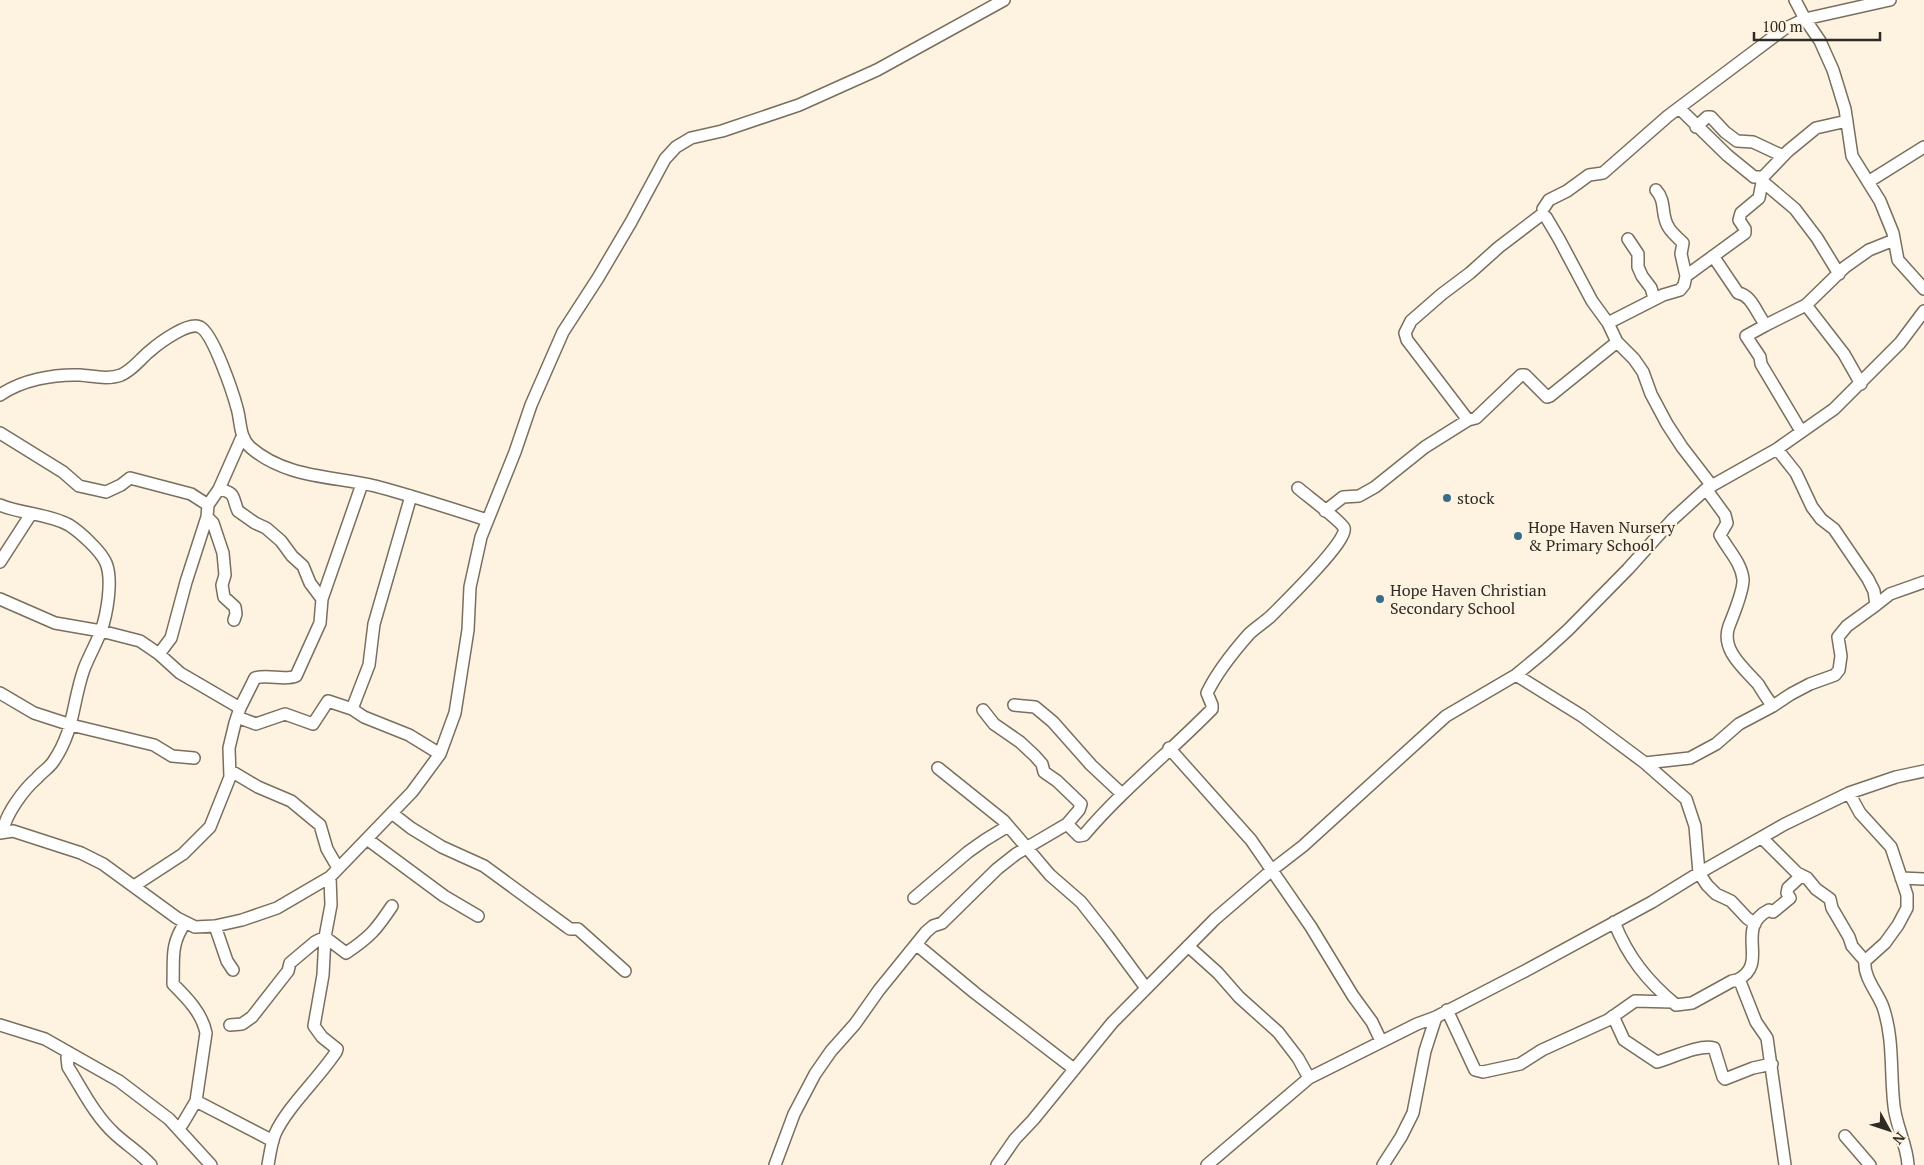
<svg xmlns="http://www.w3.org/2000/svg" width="1924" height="1165" viewBox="0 0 1924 1165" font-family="'PT Serif',serif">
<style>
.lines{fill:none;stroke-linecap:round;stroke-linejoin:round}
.minor-casing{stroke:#796f5f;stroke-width:14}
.minor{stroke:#fff;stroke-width:11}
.poi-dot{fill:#376d88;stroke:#fef3e1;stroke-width:2}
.labels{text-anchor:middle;stroke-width:4.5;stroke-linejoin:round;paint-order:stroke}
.poi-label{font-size:16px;fill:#2f2b24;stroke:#fef3e1;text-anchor:start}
</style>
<rect width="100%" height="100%" fill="#fef3e1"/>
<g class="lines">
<g class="minor-casing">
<path id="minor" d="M1795,0L1805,19L1820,41L1833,70L1845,109L1852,156L1880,201L1893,233L1898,260L1924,289
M1679,108L1727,155L1754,177H1763
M1696,127L1707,117H1711L1725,132L1737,141L1753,142L1783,156
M1762,181L1795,209L1817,238L1839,274
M1868,182L1924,147
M1656,190C1667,202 1660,215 1669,228C1672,233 1678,238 1683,243L1681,254L1686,276
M1543,209L1549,200L1567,191L1589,175L1603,173L1668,116L1784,29L1805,19L1890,0
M1628,239L1638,254V267L1642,276L1651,288L1654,298
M1713,256L1738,293C1752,295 1757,315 1766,325L1806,305L1845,267L1869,250L1894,240
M1806,305L1844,354L1861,384
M1608,323L1663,295L1680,290L1684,285L1686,276L1745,233V229L1739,220L1741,213L1759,198L1763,177L1788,151L1816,128L1847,121
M1766,325L1746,336L1760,357L1761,364L1801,431
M0,395C22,380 53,374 80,375C93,376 108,380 121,375C133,370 141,358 150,351C159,343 189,321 200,327C213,333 233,393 237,408C241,421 239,437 250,447C285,478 333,476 375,486C413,496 450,508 487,520
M1468,420L1407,340L1405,333L1411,321L1442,294L1470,273L1499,247L1541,215L1546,217L1559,239L1592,301L1608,323L1617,342L1634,359L1643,372L1651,394L1667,424L1682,447L1712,486
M0,433L63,472L79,486L106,492L121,485L130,478L191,494L208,505
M219,489C237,493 232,498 238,511L255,523L266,528L281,541L292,556L303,566L310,583L322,599
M1706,489L1725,515L1727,523L1720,535C1728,550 1741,562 1743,579C1744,589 1733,616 1729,626C1720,650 1745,669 1758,684C1763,692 1767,699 1773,706
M0,505C22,514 49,514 69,525C80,532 101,551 106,563C113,580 107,614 101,631C96,644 89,656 84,669C72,703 75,730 53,762C49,768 42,772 37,778C24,789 5,815 3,831
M1325,511L1343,497L1359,496L1375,487L1425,447L1468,420L1476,418L1521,375H1525L1547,397L1550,396L1617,342
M207,517L213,523L223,553L225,575L222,585L224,597L235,607L236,614L234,620
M0,562L31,514
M0,599L55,623L101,631L140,641L159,654L171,638L186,582L207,517L208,505L219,489L242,437
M1876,605L1890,594L1924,582
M159,654L180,673L240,708
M1516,675L1582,716L1645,763L1686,799L1695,826L1699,873L1707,885L1716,894L1731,901L1747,918L1755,924
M0,693L34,713L71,725L154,745L172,756L194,758
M1014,705L1035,707L1053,722L1091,765L1122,794
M352,709L369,665L374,624L411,496
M983,710L994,724L1020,742L1035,756L1042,764L1044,772L1057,781L1081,804L1079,810L1067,824
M237,717L256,724L285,714L313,724L328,701L352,709L364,717L409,735L440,754
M1169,748L1251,840L1311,927L1353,996L1372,1022L1381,1041
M1645,763L1690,758L1716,744L1739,724L1773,706L1791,694L1810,684L1835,675L1839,670L1841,656L1838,637L1847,626L1876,605L1874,591L1868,579L1834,529L1821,519L1812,507L1796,473L1777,449
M938,768L1004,821L1050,875L1081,902L1107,935L1146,988
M231,771L258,787L291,801L320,825L327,849L338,868
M1849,793L1860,813L1891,847L1907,895V908L1898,925L1885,943L1865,961C1863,977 1878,993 1883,1007C1894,1039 1890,1072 1894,1106C1896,1126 1907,1145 1908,1165
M393,814L411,828L442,847L484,866L566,926L570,929H578L625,971
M0,833L13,831L81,853L103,864L177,918L195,927L215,926L242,920L277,908L330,877L412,792L440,754L455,713L468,630L470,587L481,537L515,452L531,405L563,332L598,278L631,222L665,159L676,147L691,138L722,131L799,105L877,70L1004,0
M1762,838L1797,873L1807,878L1816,889L1830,899L1832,908L1849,937L1852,946L1865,961
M367,839L444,896L478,916
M1901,878L1924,879
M134,886L183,854L210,827L230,777L229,748L235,723L240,708L255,678C269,674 284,681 296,676L320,623L322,599L362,484
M914,898L968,852L985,840L1008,826
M1614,922C1628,957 1647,981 1676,1005L1692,1003L1732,981L1737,980L1741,984L1756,1022L1767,1038L1785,1165
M215,926L227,961L233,970
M917,945L975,993L1074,1069
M1188,946L1218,973L1239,997L1278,1032L1298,1058L1309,1078
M1737,980C1771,964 1733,928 1769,910L1773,912L1790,898L1787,893L1788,888L1801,876
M1447,1010L1475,1070L1483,1072L1520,1064L1542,1050L1608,1020L1635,1001L1672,1002
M1613,1016L1624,1040L1657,1062C1672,1058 1699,1044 1714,1048L1723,1077L1725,1079L1753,1068L1772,1064
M0,1025L45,1039L119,1081L169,1119L211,1165
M230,1025L242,1024L252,1017L288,971L290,963L315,942L325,937L346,953C370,937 376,930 392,906
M68,1052L67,1058L68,1067C82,1089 95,1116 115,1134C127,1145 140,1153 151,1165
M196,1101L273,1141
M177,1127H180L183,1123L196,1101L206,1033C202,1013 187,998 173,984C174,959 170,945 185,923
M1845,1136L1870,1165
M268,1165C270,1154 271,1144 275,1134C287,1107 319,1078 336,1052L337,1049L322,1037L314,1026L323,975L325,937L331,905L330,877
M775,1165L794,1114L815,1074L831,1051L855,1024L879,990L926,932L933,926L942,923L997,869L1016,854L1067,824L1079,836L1084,835C1123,789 1170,752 1212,709V705L1207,693C1217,672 1234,651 1249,634C1255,628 1263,623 1270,617C1280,607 1350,539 1344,528C1341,521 1306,495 1298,488
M997,1165L1015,1139L1033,1120L1112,1023L1215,919L1272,870L1303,846L1446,716L1516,675L1545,651L1568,630L1628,569L1673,519L1706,489L1777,449L1834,409L1900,343L1924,311
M1207,1165L1309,1078L1417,1024L1436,1017L1525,971L1652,902L1699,873L1785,824L1849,793L1896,777L1924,771
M1383,1165L1401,1137L1413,1113L1425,1051L1436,1017"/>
</g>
<use href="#minor" class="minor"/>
</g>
<g class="poi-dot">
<circle cx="1447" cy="498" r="5"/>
<circle cx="1518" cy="536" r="5"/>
<circle cx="1380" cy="599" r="5"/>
</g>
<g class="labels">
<g class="poi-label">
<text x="1457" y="504">stock</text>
<text x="1528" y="533">Hope Haven Nursery<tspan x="1528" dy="18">&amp; Primary School</tspan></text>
<text x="1390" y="596">Hope Haven Christian<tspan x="1390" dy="18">Secondary School</tspan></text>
</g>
</g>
<g transform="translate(1889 1130) rotate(130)" stroke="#fef3e1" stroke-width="4" paint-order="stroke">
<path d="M0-4L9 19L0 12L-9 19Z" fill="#2f2b24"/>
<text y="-8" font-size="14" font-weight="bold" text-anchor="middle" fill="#2f2b24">N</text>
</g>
<path d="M1754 32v8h126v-8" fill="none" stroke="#2f2b24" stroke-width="2.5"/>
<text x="1762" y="32" font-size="15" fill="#2f2b24" stroke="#fef3e1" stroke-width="4" paint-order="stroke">100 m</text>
</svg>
